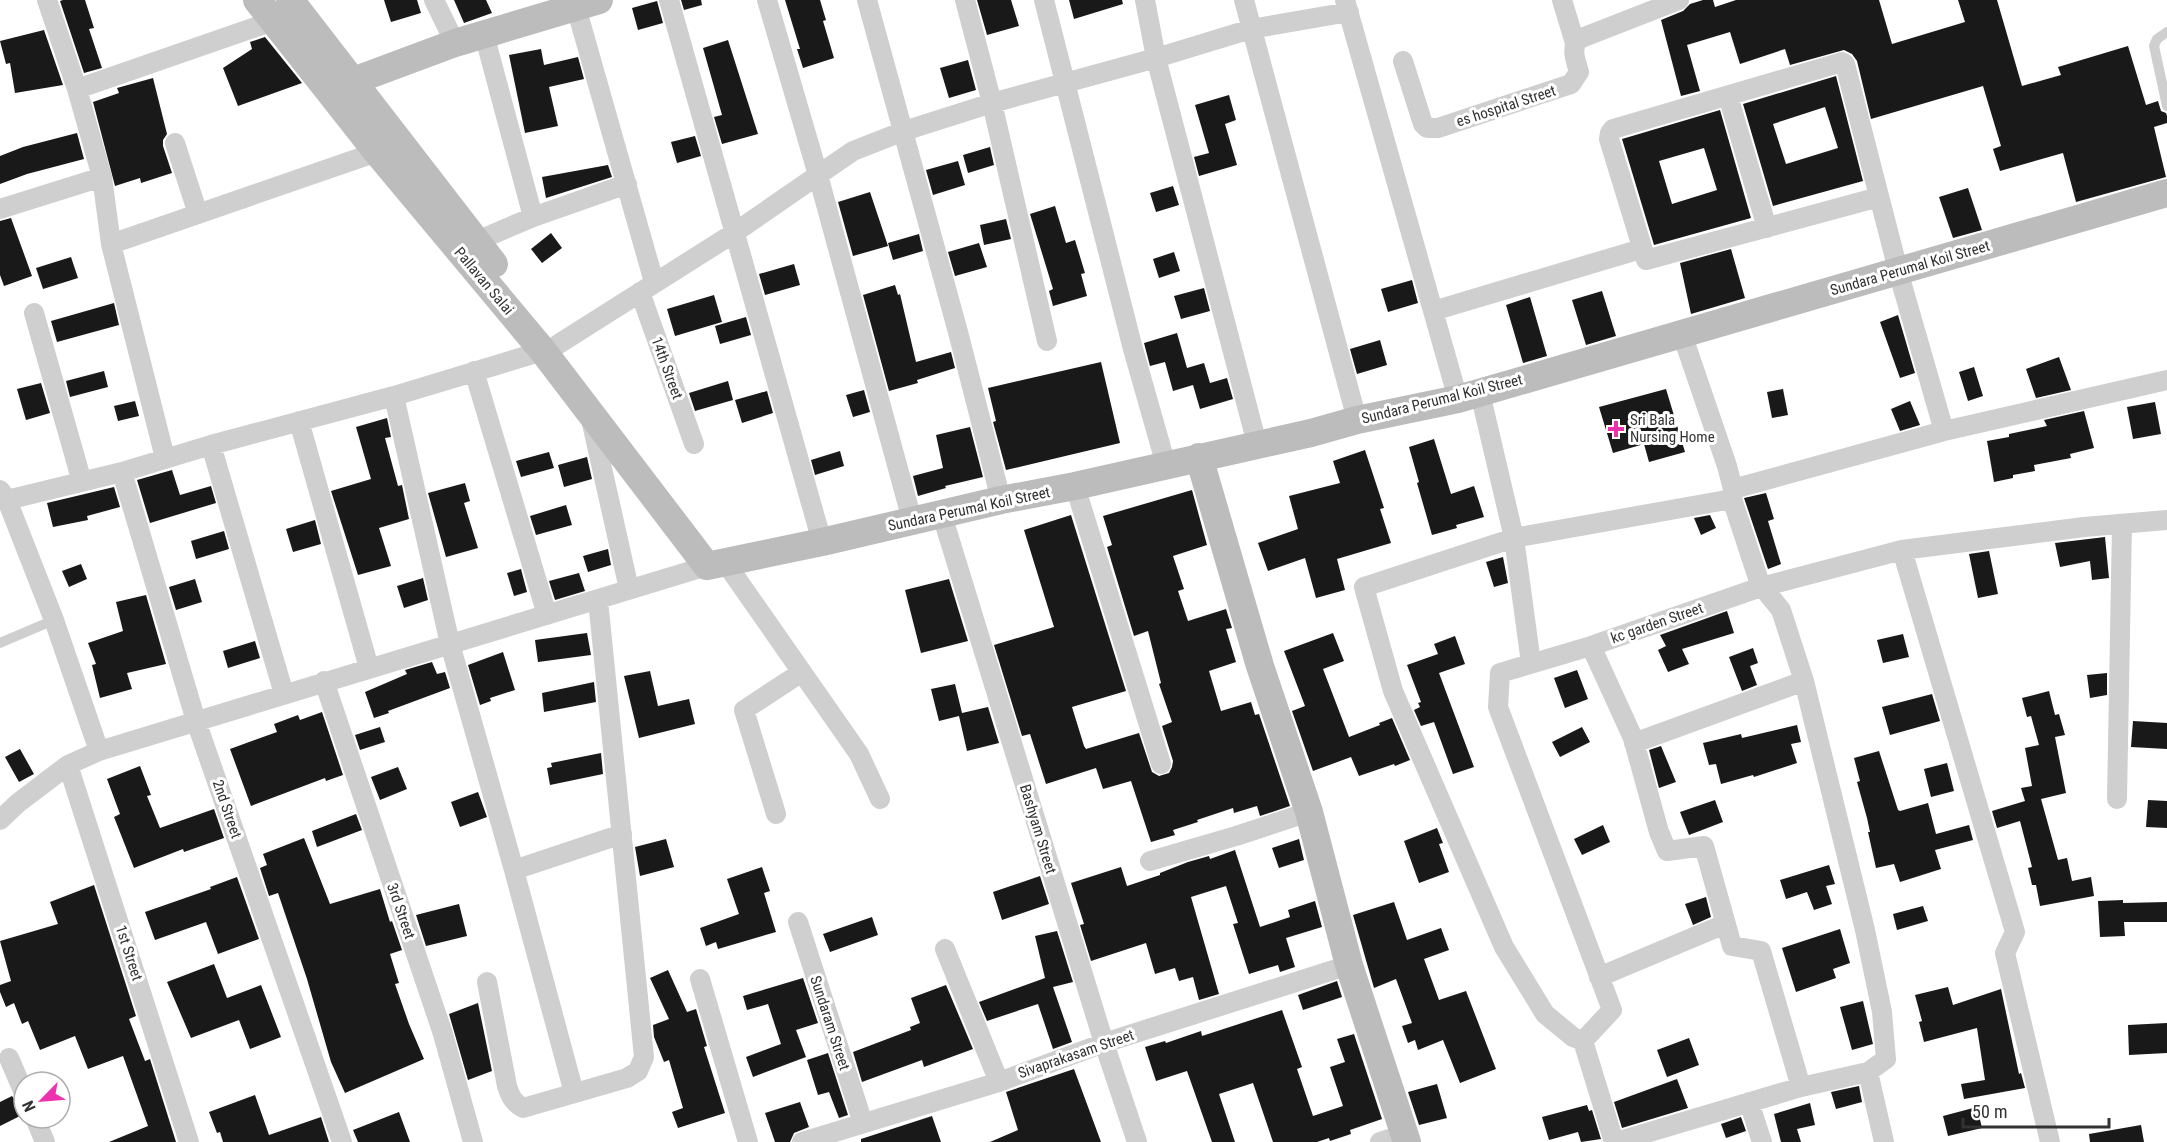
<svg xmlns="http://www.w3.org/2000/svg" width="2167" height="1142" viewBox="0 0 2167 1142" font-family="'Roboto Condensed',sans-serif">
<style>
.building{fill:#191919;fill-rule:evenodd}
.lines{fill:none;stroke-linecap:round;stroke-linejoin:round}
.lane{stroke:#cfcfcf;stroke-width:10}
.street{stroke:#cfcfcf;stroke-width:20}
.secondary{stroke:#bcbcbc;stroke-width:28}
.poi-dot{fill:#ec32ae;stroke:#fff;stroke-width:2}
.labels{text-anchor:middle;stroke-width:6;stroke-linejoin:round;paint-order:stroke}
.street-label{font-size:15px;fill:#323232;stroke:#fff}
.poi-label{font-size:15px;fill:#323232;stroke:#fff;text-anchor:start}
</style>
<rect width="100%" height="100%" fill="#fff"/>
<path class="building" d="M63,0H85L94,28L89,29L102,68L84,73L60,1Z
M384,0H417L421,13L391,22Z
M454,0H486L492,13L464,23Z
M681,0H701L702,5L684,10Z
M785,0H820L826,20L823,21L834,58L803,68L797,49H800Z
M977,0H1011L1019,26L987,35Z
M1069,0H1122L1123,4L1074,19Z
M1703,0H1713L1715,7L1736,0H1879L1892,44L1965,22L1958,0H1997L2022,86L2061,75L2058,67L2128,46L2146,105L2158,101L2161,111L2166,113L2167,116V123L2154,127L2166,177L2076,202L2063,153L2000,171L1993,149L2001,146L1983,86L1871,119L1857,61L1852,54L1844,50L1790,65L1785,49L1740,64L1730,32L1687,45L1700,91L1681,96L1661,20L1683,11L1690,4Z
M657,1L663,23L638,30L632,8Z
M44,30L63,85L15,93L10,63L6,64L0,41Z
M265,37L302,83L238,106L223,68L252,49L250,42Z
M728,40L758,134L722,144L714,117L722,115L703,48Z
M541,49L544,65L578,57L584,79L549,87L558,126L525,133L509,55Z
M968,60L976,90L949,98L940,68Z
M1836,76L1863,181L1773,206L1743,104ZM1825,107L1838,148L1786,164L1773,124Z
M153,78L167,134L163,140V146L172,173L141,183L140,178L115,186L93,102L119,93L117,88Z
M1229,95L1236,120L1225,124L1237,165L1199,176L1194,157L1209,153L1195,105Z
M1720,110L1751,218L1654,245L1622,139ZM1704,148L1717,190L1672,204L1659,161Z
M77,133L84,159L27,174L0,184V156L23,147Z
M695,136L701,156L677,163L671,142Z
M990,147L994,165L968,173L963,155Z
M958,161L965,185L933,195L926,170Z
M608,165L612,177L546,198L542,177Z
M1173,186L1179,205L1156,212L1150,193Z
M1968,188L1982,230L1953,238L1939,197Z
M870,192L888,246L853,256L838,202Z
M1055,206L1066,243L1075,240L1085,273L1081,274L1087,296L1053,306L1049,291L1053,289L1030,214Z
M11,218L32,276L4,286L0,275V221Z
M1006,219L1011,239L984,245L980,225Z
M551,233L562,248L542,263L531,249Z
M919,234L923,251L893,260L888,243Z
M979,243L987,267L955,276L948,252Z
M1731,249L1745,298L1691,314L1680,263Z
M1174,252L1180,271L1159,278L1153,259Z
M71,257L78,278L43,289L36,268Z
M794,264L800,285L765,295L759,274Z
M1412,280L1418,303L1388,312L1381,289Z
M895,285L898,295L900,294L916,362L951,352L955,368L917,380L918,383L889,391L863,295Z
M1204,288L1210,311L1181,319L1174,296Z
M1602,291L1616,336L1586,345L1572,300Z
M714,295L722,322L675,336L667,309Z
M1530,297L1547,356L1523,363L1506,305Z
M114,303L119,325L57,342L51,321Z
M1898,315L1915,373L1900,378L1880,322Z
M746,317L751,335L720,344L715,326Z
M1177,333L1187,368L1204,363L1210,383L1227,378L1233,399L1200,409L1193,385L1173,391L1165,362L1150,366L1144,343Z
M1380,340L1387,365L1357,374L1350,349Z
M2059,357L2071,390L2036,398L2026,369Z
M1101,362L1120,443L1006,470L993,422L996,421L988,388Z
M1974,367L1983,396L1968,401L1959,372Z
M104,371L108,387L70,397L66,381Z
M728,381L733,400L695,411L689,393Z
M41,383L50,413L26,420L17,389Z
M1666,389L1685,452L1649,462L1644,444L1613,453L1599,407Z
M1783,389L1788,415L1772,418L1767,392Z
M864,390L870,412L853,417L846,395Z
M767,391L773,413L742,423L735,400Z
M135,401L139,416L118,421L114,406Z
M1910,401L1920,425L1900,431L1891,409Z
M2155,402L2161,434L2133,439L2127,407Z
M2084,411L2094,448L2070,454L2071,458L2034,465L2035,471L2013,475V478L1994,482L1987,441L2009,437V434L2047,426L2044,420Z
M387,418L391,437L385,438L398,486L402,485L409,519L379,528L391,566L358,575L331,491L371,479L356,427Z
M970,427L983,477L945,486L946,488L918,496L913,476L943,468L936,435Z
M1434,439L1451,494L1474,486L1484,517L1456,525L1457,528L1432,535L1417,483L1419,482L1409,447Z
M1365,450L1384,508L1380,509L1391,543L1337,559L1345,590L1316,598L1305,558L1268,571L1258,543L1298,529L1289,496L1340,483L1333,461Z
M840,451L844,466L815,475L811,460Z
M549,452L554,468L521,477L516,461Z
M587,457L592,479L564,487L558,465Z
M172,470L180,495L211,486L216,503L150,523L137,480Z
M465,483L470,501L464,503L478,548L446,557L428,493Z
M114,487L120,507L87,516L88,520L53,527L47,503Z
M1192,490L1207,545L1173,556L1184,589L1178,591L1188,621L1226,609L1232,628L1226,629L1236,662L1209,671L1221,711L1251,702L1255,715L1259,714L1290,806L1260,816L1257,806L1234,813L1233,808L1197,820L1198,822L1173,830L1175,835L1151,842L1131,781L1103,789L1096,768L1046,784L1030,734L1022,736L994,645L1054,627L1024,530L1071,515L1126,691L1072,707L1084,746L1086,749L1139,733L1152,772L1159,776L1169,773L1172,767L1173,761L1162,726L1172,722L1159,684L1161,683L1148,631L1134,636L1107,547L1112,545L1103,516Z
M1766,493L1774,519L1768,521L1781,564L1768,569L1744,498Z
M566,505L572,525L536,535L530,516Z
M1710,515L1716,528L1701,535L1694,518Z
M315,520L321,544L293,552L286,529Z
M224,531L229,549L196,559L191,541Z
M2105,537L2109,578L2092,580L2090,561L2060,567L2055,543Z
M608,549L611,565L588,572L583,556Z
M1989,551L1998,594L1978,598L1969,554Z
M1503,557L1508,583L1494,587L1486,562Z
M81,564L87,579L69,587L62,571Z
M521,569L527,592L514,596L507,573Z
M579,573L585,591L555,600L549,581Z
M423,578L428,600L404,608L397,586Z
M195,579L202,602L176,610L169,587Z
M949,579L968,641L921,653L905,590Z
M146,595L166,664L127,673L132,689L100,698L92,665L96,664L88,643L123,631L116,602Z
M1727,611L1734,633L1682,649L1689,664L1668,672L1658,650L1666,646L1660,635Z
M587,633L591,655L538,662L535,640Z
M1333,633L1344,661L1323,669L1349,737L1380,725L1379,723L1392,718L1410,760L1395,766L1394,764L1359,776L1351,757L1313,771L1292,711L1305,706L1284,651Z
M1903,634L1909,657L1883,663L1877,640Z
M1455,636L1465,664L1439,673L1474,767L1453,774L1434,722L1421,726L1414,710L1420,707L1418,703L1421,702L1407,665L1438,654L1434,644Z
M255,641L260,658L228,668L223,651Z
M1753,648L1758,663L1750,666L1757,685L1742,691L1729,657Z
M503,652L515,690L490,698L491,701L480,705L468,665Z
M432,662L437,674L445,672L450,688L388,711L389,713L374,718L365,692L407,674L405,670Z
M1577,670L1588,699L1565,708L1554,678Z
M650,671L658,706L689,699L695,724L639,738L624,676Z
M2107,673V695L2090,698L2087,675Z
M594,682L596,702L544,712L542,693Z
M955,684L962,713L988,707L999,743L967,751L959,716L939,721L931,689Z
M2049,691L2055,715L2059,714L2065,735L2055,737L2066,793L2041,799L2058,860L2067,858L2072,881L2091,877L2094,896L2040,906L2036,885H2032L2028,868L2032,867L2020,821L1997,828L1992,811L2025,801L2021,788L2032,786L2025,748L2039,745L2031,716L2027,717L2022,698Z
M1932,694L1940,721L1890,735L1882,707Z
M322,712L343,775L326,781L325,778L251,806L230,749L277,732L274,724L298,715L300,720Z
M2133,721L2167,723V749L2131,747Z
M1797,725L1801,742L1791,744L1797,763L1754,777L1753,775L1721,784L1716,764L1709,765L1703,743L1741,734L1742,738Z
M380,727L385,742L360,750L355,735Z
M1582,727L1590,742L1560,757L1552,742Z
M1661,746L1676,782L1659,788L1649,750Z
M20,749L34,774L19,782L5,757Z
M1879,751L1898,810L1900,811L1928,803L1936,834L1969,825L1973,840L1935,850L1941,869L1900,882L1894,864L1876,868L1868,832H1870L1867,818L1857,782L1860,781L1854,758Z
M601,753L603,774L550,785L547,768L552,767L551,763Z
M1947,763L1954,791L1931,797L1924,769Z
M140,766L151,795L147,796L160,828L214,809L224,838L184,852L183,849L134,868L114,817L120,814L107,779Z
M398,767L407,789L380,800L371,777Z
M478,792L487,817L460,827L451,802Z
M1715,800L1723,822L1689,835L1680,812Z
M2148,800L2167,801V828L2146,827Z
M356,814L362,830L317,847L312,831Z
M1603,825L1610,842L1582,855L1574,839Z
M1437,828L1443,843L1439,844L1449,872L1419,883L1404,841Z
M304,838L330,904L380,889L390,922L392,921L402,950L390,954L399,983L395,984L409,1024L424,1059L345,1093L331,1062L307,979L278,893L269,896L260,868L267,865L263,854Z
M666,839L674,867L640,876L635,847Z
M1299,839L1304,860L1279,868L1272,848Z
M1235,850L1260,927L1290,917L1288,910L1315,901L1322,927L1286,938L1295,967L1280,972L1278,965L1249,974L1233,924L1238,923L1226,886L1191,897L1219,994L1199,1000L1193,977L1179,981L1175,968L1155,974L1146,943L1091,961L1080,925L1084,924L1071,883L1121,867L1127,886L1160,875V873L1188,862L1209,856L1210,859Z
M1829,865L1835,884L1826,886L1832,904L1814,910L1807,892L1786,899L1780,880Z
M762,867L770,891L764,893L776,932L718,949L716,942L706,946L700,928L739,914L727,879Z
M1040,876L1049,904L1002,920L993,892Z
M237,877L259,939L218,954L206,922L155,940L145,912L211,889L210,887Z
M94,885L136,1016L129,1019L145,1061L150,1059L176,1142H109L148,1126L123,1056L88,1069L75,1036L40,1050L28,1021L22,1024L14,1003L6,1007L0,992V985L11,981L0,941L58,924L50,902Z
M1706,897L1711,917L1693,925L1685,904Z
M2123,900V903L2167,902V922H2124L2125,936L2100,937L2098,901Z
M1394,902L1407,940L1441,928L1449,950L1424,959L1439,1000L1466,991L1496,1069L1460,1083L1443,1040L1418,1050L1415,1040L1408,1043L1402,1026L1412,1023L1396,979L1374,988L1353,915Z
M459,904L467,936L426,946L416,915Z
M1923,906L1928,921L1897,930L1893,914Z
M872,917L878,935L830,952L823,934Z
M1840,929L1850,963L1833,969L1836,978L1796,992L1782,948Z
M1057,931L1073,982L1053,987L1072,1042L1053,1049L1038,1004L987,1021L979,1002L1045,978L1035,936Z
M214,964L227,998L261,985L281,1037L250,1049L239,1020L191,1038L167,982Z
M668,970L687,1012L696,1009L707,1046L704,1047L725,1113L678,1128L672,1112L683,1108L669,1060L664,1062L654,1037L653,1025L669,1019L650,978Z
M803,978L818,1023L796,1030L806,1057L753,1077L746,1057L781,1044L768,1004L747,1010L743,996Z
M1337,981L1342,997L1303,1010L1298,995Z
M946,985L973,1049L924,1067L922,1060L862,1082L853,1052L911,1030L910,1027L920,1023L911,998Z
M1948,987L1953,1005L2001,989L2019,1074L2021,1073L2025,1088L1964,1099L1961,1084L1985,1080L1977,1028L1924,1042L1919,1022L1922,1021L1915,995Z
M1863,1001L1873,1044L1852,1050L1840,1007Z
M478,1003L492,1071L468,1080L449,1014Z
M1282,1010L1302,1067L1297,1069L1313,1116L1343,1106L1330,1067L1345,1062L1337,1039L1354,1034L1382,1119L1350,1130L1351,1134L1330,1141L1329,1138L1317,1142H1273L1253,1083L1219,1094L1235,1142H1212L1187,1071L1156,1081L1145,1047L1165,1041L1166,1043L1201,1031L1202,1036Z
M2167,1023V1053L2129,1055L2128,1025Z
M1689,1038L1699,1065L1667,1077L1657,1050Z
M828,1053L848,1115L839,1118L829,1092L818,1095L807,1060Z
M1074,1069L1101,1142H990L1018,1130L1006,1092Z
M1677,1079L1688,1108L1622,1128L1614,1102Z
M1437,1084L1447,1118L1419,1125L1408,1092Z
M1859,1086L1862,1102L1836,1109L1831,1092Z
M255,1095L269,1135L321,1117L329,1142H223L220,1132L217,1133L209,1112Z
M12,1096L17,1103L24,1105V1114L0,1126V1102Z
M800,1102L809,1127L794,1133L790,1142H775L765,1113Z
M1810,1103L1815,1125L1797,1129L1801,1142H1781L1774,1114Z
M1587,1105L1589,1111L1592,1110L1601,1139L1581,1142L1578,1132L1549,1140L1542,1117Z
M1977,1107L1982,1128L1948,1136L1943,1116Z
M399,1112L410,1142H358L353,1130Z
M932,1116L941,1142H861V1139Z
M1741,1117L1746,1131L1726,1138L1721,1124Z
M2141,1125L2144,1142H2090L2089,1134Z"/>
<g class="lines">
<path class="lane" d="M2167,32L2157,39L2154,46L2167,106
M0,643L54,620"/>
<path class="street" d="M47,0L77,89L102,177L111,244L165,458
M434,0L455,43
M574,0L654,282
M669,0L822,542
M767,0L818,175L912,520
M867,0L958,332L1001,500
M965,0L992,103L1047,341
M1044,0L1133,349L1166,465
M1145,0L1156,58L1257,444
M1244,0L1357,420
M1345,0L1458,399
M1562,0L1575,43
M484,34L533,217
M1403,61L1423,124L1427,128H1438L1571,84L1579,72C1576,61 1570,48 1579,39L1679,0
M77,89L273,21
M1728,96L1767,228
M175,143L198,214
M1879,197L1646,260L1609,139L1610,133L1613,129L1839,63L1842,62L1845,64L1896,262L1898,271L1944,431
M0,209L102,177
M477,241L533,217L627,184
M111,244L377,152
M640,292L694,444
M1433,311L1641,249
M34,313L82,482
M557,345L734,233L853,151L904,131L992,103L1156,58L1251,29L1349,12
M474,371L547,615
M1480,393L1514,538L1364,587L1393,691L1504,947L1545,1014L1573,1037L1583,1041L1612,1010L1498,707L1500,673L1591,646L1761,587L1902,550L2084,527L2167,520
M394,396L450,644L514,870L622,834
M591,419L629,589
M299,421L369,668
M211,445L284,694
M122,472L196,721L342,1142
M1075,486L1161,764
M1733,489L1944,431L2167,380
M0,490L7,500L54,620L99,751
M7,500L122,472L211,445L394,396L543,351
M942,515L1104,1043L1137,1142
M1902,550L2015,932L2005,953L2050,1142
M725,562L859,754L880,799
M1591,646L1633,738L1659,832L1667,851L1704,846L1732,946L1761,951L1801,1087
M1531,663L1514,538L1732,499
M324,681L443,1034L473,1142
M1634,743L1804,681
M68,765L189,1142
M2117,799L2122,524
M776,814L744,710L802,672
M0,820L18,803L68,765L99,751L707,566
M1150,861L1236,836L1309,812
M514,870L574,1093
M798,922L863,1123
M945,949L999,1082
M1599,977L1725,924
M700,979L748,1142
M487,982L507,1086C510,1096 513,1102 523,1108L627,1078L638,1071L644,1057L598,600
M1583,1041L1614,1142
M9,1058L24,1093
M1868,1072L1884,1142
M1749,1102L1762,1142
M35,1118L45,1142
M802,1142L999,1082L1104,1043L1349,965
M1380,1142L1405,1134
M1616,1142L1801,1087L1868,1072L1886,1059L1882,1012L1865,930L1804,681L1781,610L1760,584L1732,499L1733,489L1727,466L1682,334"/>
<path class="secondary" d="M257,0L377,152L543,351L707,566L822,542L1001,500L1075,486L1311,433L1357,420L1458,399L2167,193
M290,0L494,264
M353,81L455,43L599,0
M1199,457L1260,666L1309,812L1349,965L1407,1142"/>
</g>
<path class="poi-dot" d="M1613 420h6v6h6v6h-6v6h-6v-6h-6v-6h6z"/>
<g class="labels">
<g class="street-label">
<text transform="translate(1506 106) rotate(-18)" y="5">es hospital Street</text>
<text transform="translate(1910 268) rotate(-16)" y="5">Sundara Perumal Koil Street</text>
<text transform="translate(484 281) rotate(50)" y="5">Pallavan Salai</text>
<text transform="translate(667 368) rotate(70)" y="5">14th Street</text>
<text transform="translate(1442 399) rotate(-14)" y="5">Sundara Perumal Koil Street</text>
<text transform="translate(969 509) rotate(-12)" y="5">Sundara Perumal Koil Street</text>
<text transform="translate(1657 623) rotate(-19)" y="5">kc garden Street</text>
<text transform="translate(227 809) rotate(71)" y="5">2nd Street</text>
<text transform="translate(1038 829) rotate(73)" y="5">Bashyam Street</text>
<text transform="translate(401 911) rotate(71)" y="5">3rd Street</text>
<text transform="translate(129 953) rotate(72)" y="5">1st Street</text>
<text transform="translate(830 1023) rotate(72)" y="5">Sundaram Street</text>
<text transform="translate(1076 1054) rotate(-19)" y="5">Sivaprakasam Street</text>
</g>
<g class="poi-label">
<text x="1630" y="425">Sri Bala<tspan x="1630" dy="17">Nursing Home</tspan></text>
</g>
</g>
<g transform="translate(42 1100) rotate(245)"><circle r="28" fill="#ffffff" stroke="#adadad" stroke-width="1.5"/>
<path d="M0-4.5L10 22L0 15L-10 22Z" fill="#ec32ae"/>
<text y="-9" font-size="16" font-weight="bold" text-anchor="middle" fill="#323232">N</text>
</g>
<path d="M1963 1118v9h146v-9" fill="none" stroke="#323232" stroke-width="3"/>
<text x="1972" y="1118" font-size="18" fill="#323232" stroke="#ffffff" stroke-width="4.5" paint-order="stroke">50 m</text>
</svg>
